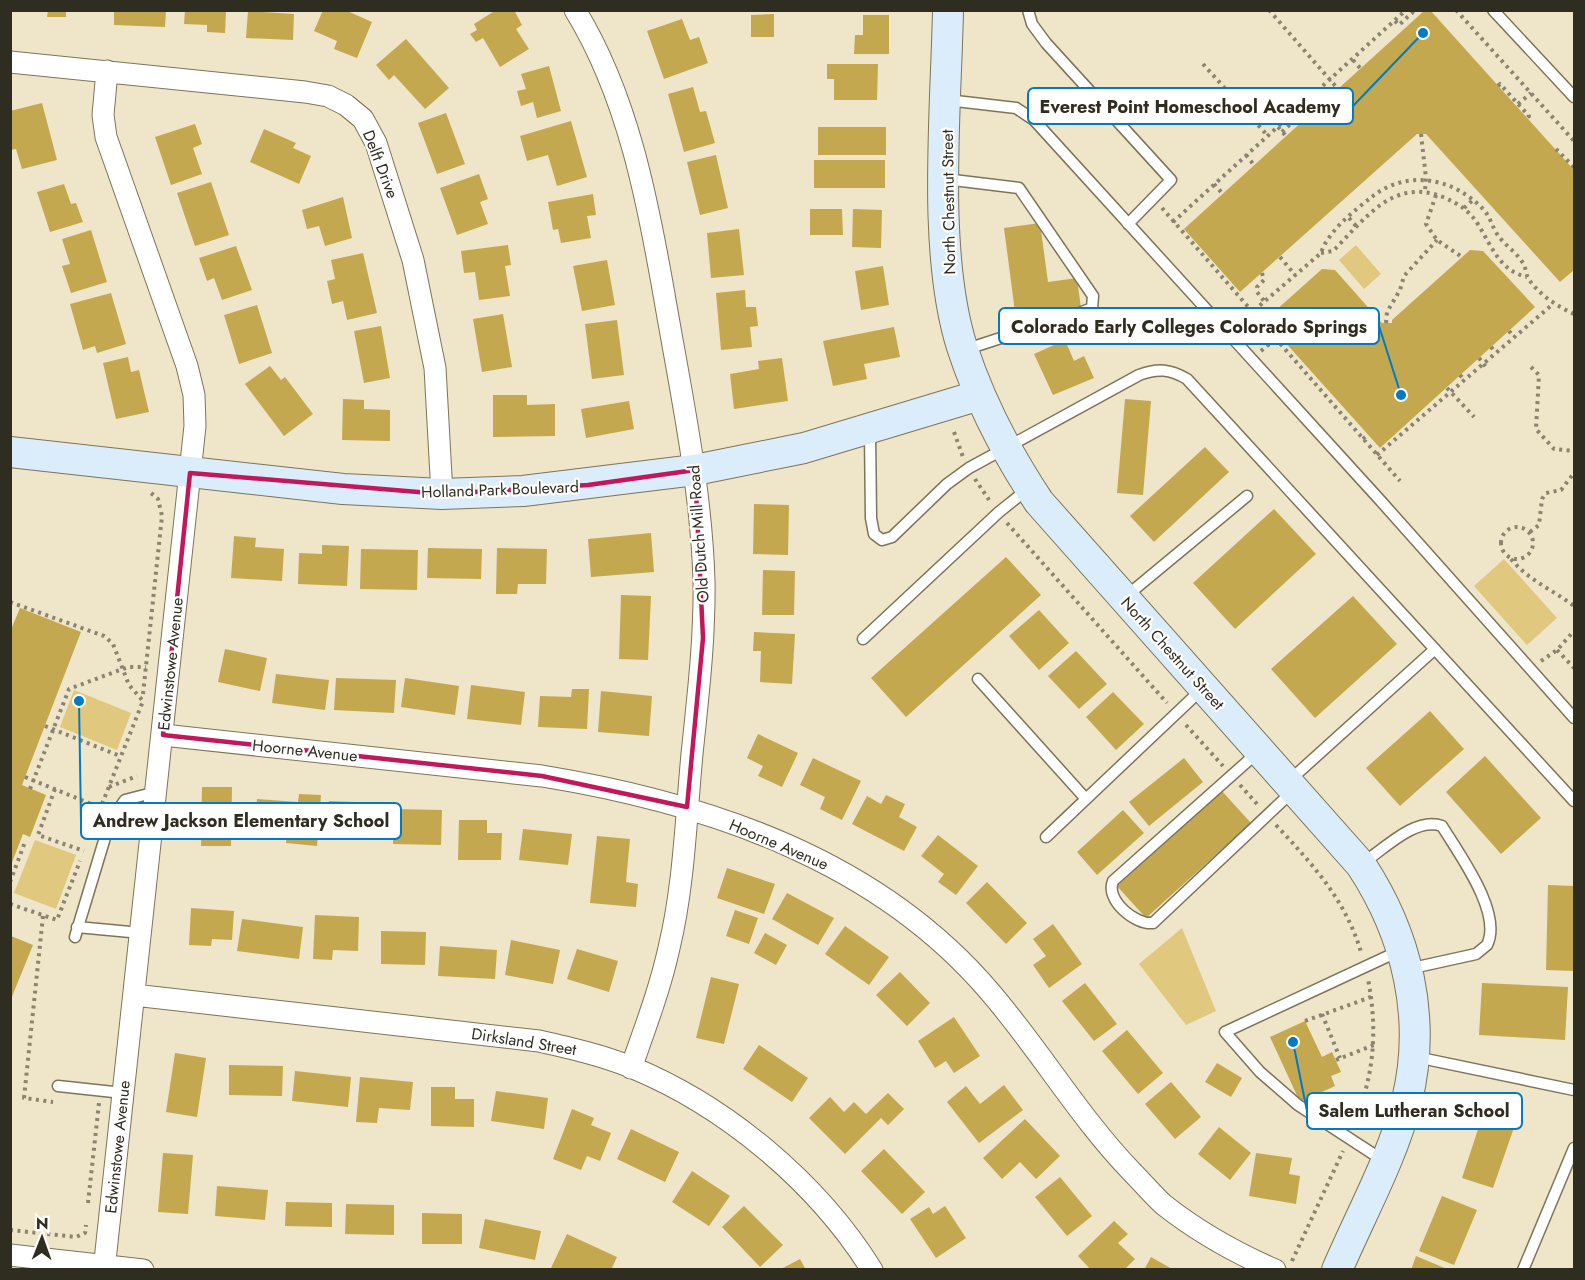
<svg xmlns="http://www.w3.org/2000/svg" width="1585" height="1280" viewBox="0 0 1585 1280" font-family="Jost,sans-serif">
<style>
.green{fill:#e0c87e}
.building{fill:#c4a84f}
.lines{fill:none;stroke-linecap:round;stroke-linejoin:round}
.lane-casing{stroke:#7d7459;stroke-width:13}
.street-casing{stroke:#7d7459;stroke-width:23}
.secondary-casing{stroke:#7d7459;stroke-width:32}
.path{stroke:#89836f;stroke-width:4;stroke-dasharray:3 4.5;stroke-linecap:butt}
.lane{stroke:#fff;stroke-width:10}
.street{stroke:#fff;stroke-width:21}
.secondary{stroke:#dbecfa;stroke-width:30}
.marked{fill:none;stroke:#c2185b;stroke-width:4.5;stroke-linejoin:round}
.labels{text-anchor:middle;stroke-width:4.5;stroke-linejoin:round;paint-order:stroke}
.street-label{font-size:16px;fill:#2f2c20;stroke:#fff}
.leader{fill:none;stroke:#017ac3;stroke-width:2}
.callout-dot{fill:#017ac3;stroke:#fff;stroke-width:2}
.callout{fill:#fff;stroke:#017ac3;stroke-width:2}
.callout-label{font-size:18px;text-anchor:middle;font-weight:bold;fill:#2f2c20}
</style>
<rect width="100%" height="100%" fill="#efe5c8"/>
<path class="green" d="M1356,245L1381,274L1364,289L1339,260Z
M1504,559L1557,618L1527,645L1474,586Z
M74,690L131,713L117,750L60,727Z
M35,840L76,855L56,909L14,893Z
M1182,928L1216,1011L1186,1025L1139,964Z"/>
<path class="building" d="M48,10H66V17H47Z
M114,10H166L165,27L114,25Z
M185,10H226L225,33L207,32V25L184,24Z
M323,10H345L372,22L357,58L334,49L337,41L314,31Z
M496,10H514L522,25L516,29L529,49L500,67L483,38L476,42L470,34L477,30L474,24Z
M1425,10H1430L1574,170V270L1560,282L1426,134H1417L1240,292L1184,229Z
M248,11L294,14L293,40L246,38Z
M774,14V37H751V15Z
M863,15H889V54H854L855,35H863Z
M682,19L690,40L699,37L708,63L664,79L647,31Z
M406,39L449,88L425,109L394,75L389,80L376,65Z
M827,64H878L877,100H834V79H827Z
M549,66L561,111L537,118L533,102L521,106L517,91L526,89L521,74Z
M693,87L700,112L706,111L715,143L684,152L668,94Z
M42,103L57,160L22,169L16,149L10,150V111Z
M446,113L465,164L437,174L418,123Z
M571,121L587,177L557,186L548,155L527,161L520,136Z
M195,124L202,144L193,148L202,174L171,185L155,137Z
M818,127H886V155H818Z
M264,129L296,143L293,148L311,156L299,184L250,162Z
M716,155L728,208L700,215L687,162Z
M814,160H885V188H814Z
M479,174L488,199L480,202L488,224L457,235L440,188Z
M211,182L229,235L195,246L177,193Z
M64,184L71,204L76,203L83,222L50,232L37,192Z
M593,194L596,215L587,216L591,238L561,243L558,229L553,230L548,202Z
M343,197L352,238L325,246L319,226L307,229L302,210Z
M810,209H842L843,235H810Z
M853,209L882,210L881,248L852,247Z
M1040,223L1048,282L1077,278L1081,308L1049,312L1051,323L1017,327L1004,228Z
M739,229L744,275L711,278L707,233Z
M91,230L107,282L71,293L62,266L70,264L62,239Z
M508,245L511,265L505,266L510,296L479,300L475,272L464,273L461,251Z
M236,246L252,290L222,300L214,278L207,281L199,258Z
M1470,250L1483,251L1535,307L1380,448L1265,320L1322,269L1335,270L1382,323H1392V320Z
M363,253L377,313L347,320L343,301L332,304L327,281L335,279L331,260Z
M607,260L615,305L582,311L573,266Z
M883,266L889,305L861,310L855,271Z
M745,290L746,307H756L758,326L750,327L752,347L721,350L716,293Z
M111,293L126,344L97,353L95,346L83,350L70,304Z
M257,305L272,353L239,364L224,315Z
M503,314L512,367L482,372L473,319Z
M617,320L624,375L592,379L585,324Z
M381,326L390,378L364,383L354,331Z
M894,327L900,357L864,364L867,379L833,386L823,341Z
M1065,340L1074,361L1084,356L1094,378L1053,395L1034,354Z
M128,357L131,372L139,370L149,412L116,419L103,363Z
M782,358L788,401L734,409L730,374L759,369L758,361Z
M270,366L281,380L285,377L313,414L284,436L245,384Z
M493,395H527V405L555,404V436L493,437Z
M343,399L364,400V409L390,410V441L342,440Z
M1125,399L1151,401L1143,495L1117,493Z
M629,401L634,429L586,438L581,409Z
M1205,447L1229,472L1154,542L1130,516Z
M754,504L789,505L788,555L753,554Z
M1274,509L1316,554L1235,629L1193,583Z
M651,533L654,572L591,577L588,539Z
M234,536L256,538L255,547L284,549L282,581L231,578Z
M322,545L349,546L347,586L298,584L299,553L322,554Z
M428,548L482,549L481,579L427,578Z
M497,548L547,549L546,584H518L517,594H496Z
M361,549L418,550L417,590L360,589Z
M1006,557L1041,595L906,717L871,678Z
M763,570L795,571L794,615H762Z
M621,595L651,596L648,660L619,659Z
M1353,596L1397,644L1315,718L1271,669Z
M20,608L81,632L22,785L46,795L30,837L23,834L11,865L10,632Z
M1039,610L1069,643L1039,670L1009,636Z
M754,632L795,634L792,684L760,682L761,651H753Z
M225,649L267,658L260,691L218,682Z
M1076,651L1107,684L1079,709L1048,676Z
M276,674L329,680L325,710L272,703Z
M336,678L396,680L394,713L334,710Z
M405,678L459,686L455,715L401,707Z
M471,685L525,692L521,725L467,719Z
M572,689H589L587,729L538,727L540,696L571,697Z
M601,691L652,696L649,736L598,732Z
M1113,692L1144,724L1116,750L1086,717Z
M1430,711L1464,749L1400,806L1366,768Z
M758,734L798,753L782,787L758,776L763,766L747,758Z
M1485,756L1541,818L1501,854L1446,792Z
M813,758L861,781L842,820L820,809L825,797L800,785Z
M1184,758L1203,782L1149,826L1129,802Z
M202,787H232L231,846H201Z
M1221,790L1251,823L1146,918L1116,885Z
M299,794L321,795L317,846L286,843L287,832L255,829L257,799L298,802Z
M886,795L905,804L899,817L917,827L904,851L852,824L867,796L881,804Z
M329,801L381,803L380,833L328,832Z
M393,809L442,810L441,845L393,844Z
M1123,810L1144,833L1097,875L1077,852Z
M459,820H487V833H502L501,860H458Z
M523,829L572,834L568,865L519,860Z
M938,835L978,866L956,895L938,882L944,874L921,856Z
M597,836L630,839L626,882L638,884L636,907L590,903Z
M727,868L775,884L764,914L717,898Z
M987,882L1027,923L1006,944L966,903Z
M1548,885L1574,886V971L1546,970Z
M787,893L834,918L818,945L772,919Z
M191,908L234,911L232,940L212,939L211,946L189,945Z
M735,910L758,918L749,944L726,936Z
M315,915L359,917L358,951L333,950L332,960L313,959Z
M242,919L303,927L299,959L237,951Z
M1053,924L1082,964L1049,988L1033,965L1046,956L1033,939Z
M845,926L889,957L869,985L825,954Z
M381,931L426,932L425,965L381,964Z
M765,933L787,945L776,965L754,953Z
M11,936L33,945L11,999L10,937Z
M511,940L560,950L553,984L505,975Z
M440,946L497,950L495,979L438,976Z
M577,949L618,961L609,992L567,979Z
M900,972L930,1003L907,1026L876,995Z
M711,977L739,984L724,1044L696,1038Z
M1085,983L1117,1024L1094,1041L1062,1001Z
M1482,983L1568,987L1565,1040L1479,1035Z
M954,1017L980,1056L954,1073L946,1061L935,1068L918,1041Z
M1305,1021L1322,1057L1332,1052L1341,1072L1331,1076L1335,1086L1300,1102L1270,1037Z
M1127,1030L1163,1073L1138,1094L1102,1051Z
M759,1045L808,1078L792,1102L743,1069Z
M175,1053L206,1058L197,1117L166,1112Z
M1217,1063L1242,1078L1231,1097L1205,1082Z
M229,1065L283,1066L282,1096L229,1095Z
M295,1071L351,1077L348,1107L292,1101Z
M360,1077L413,1082L410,1110L379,1108L377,1123L356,1122Z
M1171,1082L1201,1117L1175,1139L1145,1104Z
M1004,1085L1023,1110L979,1143L947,1102L966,1086L980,1104Z
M431,1087H455V1099H474V1127L431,1126Z
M496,1091L548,1098L544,1129L491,1121Z
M888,1093L904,1109L888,1125L881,1118L845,1154L809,1118L830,1097L844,1112L854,1102L866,1114Z
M1486,1105L1518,1116L1493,1188L1462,1178Z
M572,1109L594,1118L591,1125L611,1133L600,1161L587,1156L581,1170L553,1159Z
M1025,1119L1060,1156L1036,1179L1020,1162L1002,1179L983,1158Z
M1219,1127L1251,1153L1230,1180L1198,1154Z
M631,1129L679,1152L665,1182L617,1159Z
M884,1149L925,1192L902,1214L861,1171Z
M163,1153L193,1155L188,1214L158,1212Z
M1256,1153L1292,1158L1289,1174L1300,1176L1296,1204L1249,1196Z
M692,1171L730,1196L709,1226L672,1202Z
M1060,1177L1092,1216L1067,1236L1035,1197Z
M217,1186L268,1190L265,1220L215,1216Z
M1442,1196L1477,1210L1454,1265L1419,1251Z
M286,1202L332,1203V1227L285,1226Z
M346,1204L394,1205V1235L345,1234Z
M744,1206L783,1245L760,1267L722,1227Z
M945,1206L966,1238L936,1258L910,1219L929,1207L933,1214Z
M422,1213L462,1214V1244H422Z
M485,1219L541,1231L535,1260L479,1248Z
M1114,1221L1128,1234L1118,1243L1135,1259L1124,1270H1091L1078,1256Z
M567,1234L617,1257L611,1270L551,1268Z
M1416,1256L1447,1269V1270H1411Z
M1151,1257L1174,1270H1144Z
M800,1259L806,1270H779Z"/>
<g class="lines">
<g class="lane-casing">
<path id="lane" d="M1028,10L1032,24L1046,43L1171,180L1128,224
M1493,10L1574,97
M947,100L1016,108L1034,120L1379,499L1574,718
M945,179L1019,188L1093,296L1092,308L1037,330L1010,335L964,350
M870,432L871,518L874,534L882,540L892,537L947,484L969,468L1139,375C1158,368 1170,369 1187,379L1574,801
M1124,598L1247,496
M863,639L999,512L1029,488
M978,679L1086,799L1201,690
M1258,752L1113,881C1105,900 1135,925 1153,923L1294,790
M1290,780L1435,649
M1046,837L1086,799
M1363,863C1384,849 1416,816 1442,826C1459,854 1503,913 1487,945L1476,954L1408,969
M77,927L141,933
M75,937L110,821L125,800L156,792
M1416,1057L1574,1090
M58,1086L123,1093
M1384,1161L1298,1105L1260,1072L1225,1032L1399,951
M1523,1270L1574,1148"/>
</g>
<g class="street-casing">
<path id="street" d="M575,10C628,96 648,202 665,300C681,393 701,486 704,580C705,638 698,696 692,754C686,818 684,886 669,948C660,989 645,1028 631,1068
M10,62L305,92L328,96L346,105L363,119L376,143L413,260L435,368L442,494
M163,735L542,776C708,803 878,860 990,992C1040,1050 1079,1117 1132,1172C1143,1183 1153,1195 1164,1205C1197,1231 1236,1253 1275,1270
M134,995L539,1041C570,1048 601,1055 631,1067C726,1106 817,1182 872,1270
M10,1255L143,1270
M104,1270L195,426L194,395L187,366L106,137L103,115L107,71"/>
</g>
<g class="secondary-casing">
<path id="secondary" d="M948,10C946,111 932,252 962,347C980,402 1007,454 1039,502L1361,865C1407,935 1427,1017 1407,1100C1393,1157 1360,1216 1337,1270
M10,452L343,489L442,494L523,491L695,470L804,448L980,395"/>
</g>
<path class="path" d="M1269,10L1338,89
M1456,10L1574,141
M1395,21L1399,25L1414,11
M1353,60L1361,69
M1203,64L1268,136
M1498,86L1500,84L1529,116L1527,118
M1311,98L1319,107
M1518,104L1531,93
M1278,127L1286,136
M1282,132L1296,119L1300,124
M1421,134L1426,178L1425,191
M1556,149L1574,167
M1246,155L1254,165
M1214,184L1223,194
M1436,195L1426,224L1437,240L1462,257
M1162,208L1400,481
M1464,208L1473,200
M1349,218L1357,227
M1173,222L1406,10
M1321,253L1333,251C1365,219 1393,177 1443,197C1459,204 1470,211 1479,226C1492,247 1500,271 1527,277
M1280,257L1295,275
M1262,273L1264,280L1257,287V292L1264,301
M1386,323L1387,312L1400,290L1404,276L1437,240
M1237,325L1321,253C1328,231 1355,210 1373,196C1408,169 1454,178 1484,210C1490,217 1492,226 1497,234C1504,245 1518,253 1524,265C1526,269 1526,274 1528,278C1539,295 1557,306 1574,314
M1262,326L1264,348
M1509,331L1513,336
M1491,347L1495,352
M1261,351L1279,336
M1479,358L1486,367
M1531,367L1539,375L1536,429L1554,449L1574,451
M1460,375L1464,380
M1447,388L1474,417
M954,432L963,457
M1363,439L1368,435
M1377,455L1553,304
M975,479L989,500
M1007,523L1167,703
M1501 543a16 16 0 1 1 32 0a16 16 0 1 1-32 0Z
M1530,532L1539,525L1542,499L1546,493L1561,490L1574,473
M1511,559C1528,580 1553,590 1574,606
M10,602L104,636L113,644L129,685L143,701L102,804
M1557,650L1574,668
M1541,661L1557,650L1574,631
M143,694L162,516L158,499L151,493
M1186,725L1223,766
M45,726L120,756
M25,777L101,808
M1240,785L1257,804
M109,787L137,776
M30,789L69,689L128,667H146
M55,789L38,835L84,851
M1276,825C1313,865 1345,899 1361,952
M10,882L25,842
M10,904L57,920L80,861
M43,916L24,1098L53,1102
M1322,1014L1340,1058
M1305,1021L1371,997
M1336,1060L1374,1045
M1354,1124C1374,1076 1378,1031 1368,979
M88,1203L99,1103
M10,1230L76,1237L85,1233L86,1225
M1292,1261L1343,1151"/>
<use href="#lane" class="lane"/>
<use href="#street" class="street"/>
<use href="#secondary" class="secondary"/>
</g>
<path class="marked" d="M695,470L703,638L687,807L542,776L163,735L190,473L442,494L588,485Z"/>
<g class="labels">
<g class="street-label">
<text transform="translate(381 164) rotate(69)" y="6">Delft Drive</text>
<text transform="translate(948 202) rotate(-91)" y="6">North Chestnut Street</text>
<text transform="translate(500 489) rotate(-2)" y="6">Holland Park Boulevard</text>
<text transform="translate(698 534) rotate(-94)" y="6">Old Dutch Mill Road</text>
<text transform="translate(1173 653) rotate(48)" y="6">North Chestnut Street</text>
<text transform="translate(170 664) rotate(-84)" y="6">Edwinstowe Avenue</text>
<text transform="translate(305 750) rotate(6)" y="6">Hoorne Avenue</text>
<text transform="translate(779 844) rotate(23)" y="6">Hoorne Avenue</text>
<text transform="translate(524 1041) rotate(9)" y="6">Dirksland Street</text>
<text transform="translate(117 1147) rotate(-84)" y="6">Edwinstowe Avenue</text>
</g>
</g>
<path class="leader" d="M1423 33L1353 106M1401 395L1379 326M79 701L81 821M1293 1042L1307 1111"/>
<g class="callout-dot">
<circle cx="1423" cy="33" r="6"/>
<circle cx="1401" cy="395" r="6"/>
<circle cx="79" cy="701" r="6"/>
<circle cx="1293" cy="1042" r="6"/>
</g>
<g class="callout">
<rect x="1028" y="88" width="325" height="36" rx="6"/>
<rect x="999" y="308" width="380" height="36" rx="6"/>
<rect x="81" y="803" width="320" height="36" rx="6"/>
<rect x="1307" y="1093" width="215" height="36" rx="6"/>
</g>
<g class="callout-label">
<text x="1190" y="113">Everest Point Homeschool Academy</text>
<text x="1189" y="333">Colorado Early Colleges Colorado Springs</text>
<text x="241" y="827">Andrew Jackson Elementary School</text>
<text x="1414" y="1117">Salem Lutheran School</text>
</g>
<rect width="1585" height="1280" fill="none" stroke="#2f2c20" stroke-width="24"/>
<g transform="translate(42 1238) rotate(1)" stroke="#ffffff" stroke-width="4.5" paint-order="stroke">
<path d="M0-4.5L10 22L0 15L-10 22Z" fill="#2f2c20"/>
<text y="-9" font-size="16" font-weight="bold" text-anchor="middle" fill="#2f2c20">N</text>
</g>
</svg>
